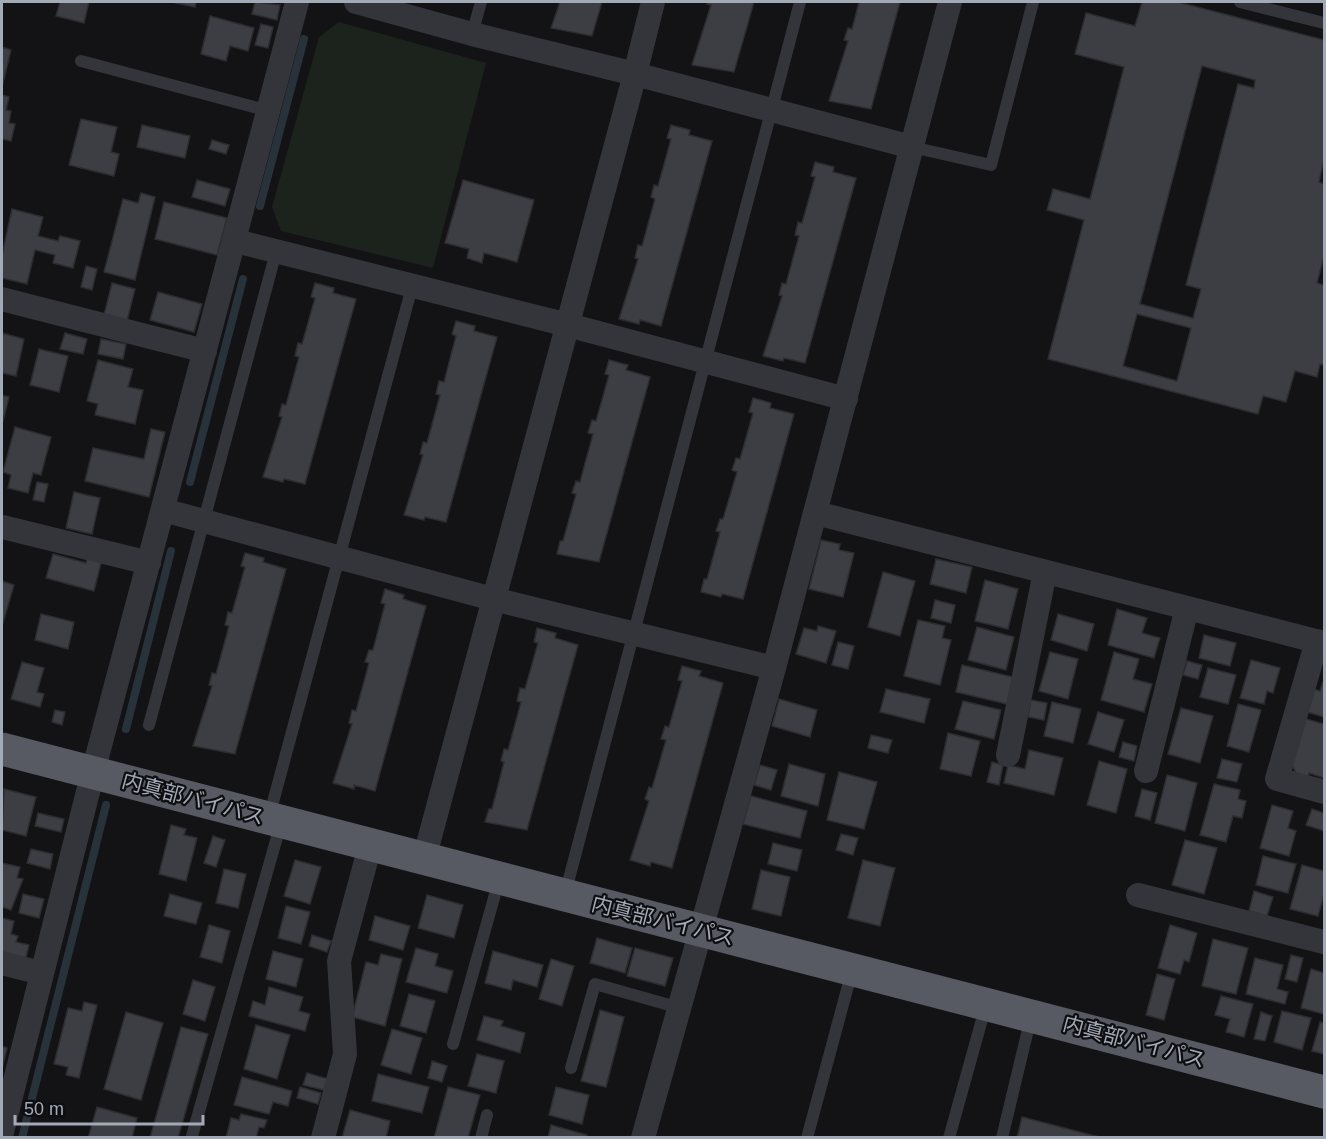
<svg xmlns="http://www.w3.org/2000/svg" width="1326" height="1139" viewBox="0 0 1326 1139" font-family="Helvetica,'Noto Sans JP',sans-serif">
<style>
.green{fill:#1b231c}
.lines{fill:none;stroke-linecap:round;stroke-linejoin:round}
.stream{stroke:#28323a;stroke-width:8}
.building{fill:#3c3e43;stroke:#2d2d31;stroke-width:1.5;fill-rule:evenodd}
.service{stroke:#34353b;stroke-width:12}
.minor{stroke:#34353b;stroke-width:24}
.trunk{stroke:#575a63;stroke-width:33}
.labels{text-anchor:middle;stroke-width:4.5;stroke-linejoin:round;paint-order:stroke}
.street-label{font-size:21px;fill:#a3aab7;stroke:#0e0e10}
</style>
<rect width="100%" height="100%" fill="#131315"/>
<path class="green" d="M339,22L486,63L433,268L281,231L272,207L319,37Z"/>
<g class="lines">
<path class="stream" d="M260,206L304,39
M190,482L243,279
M126,729L171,551
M22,1138L106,805"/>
</g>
<path class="building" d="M60,2H89L84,23L56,16Z
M172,2H196L195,7Z
M255,2L280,5L277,20L252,14Z
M560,2H602L592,36L551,28Z
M708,2H754L734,72L692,65L711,5L707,4Z
M859,2H900L871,109L829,101L848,41L844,40L848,28L852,29Z
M1142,2H1178L1324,40V159L1319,182L1324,184V256L1317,283L1324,285V365L1320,364L1317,377L1295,371L1286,402L1263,396L1258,414L1048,359L1084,220L1047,210L1053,189L1090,199L1124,67L1075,54L1086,13L1135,26ZM1202,66L1255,80L1254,88L1238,84L1186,285L1201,289L1193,318L1140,304ZM1137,314L1191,328L1177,381L1123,366Z
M210,16L254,28L248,51L230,46L226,61L201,54Z
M261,24L273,27L268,48L255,45Z
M2,47L11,50L2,87Z
M2,95L9,97L6,110L11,111L9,123L15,124L11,141L2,139Z
M81,119L117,127L111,152L119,154L114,176L69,165Z
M142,125L190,136L185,158L137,147Z
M671,125L690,130L689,135L712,141L661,326L640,320L639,324L619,319L638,259L635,258L638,245L642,246L655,199L651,197L654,185L658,186L671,139L667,138Z
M212,140L229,145L226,154L209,149Z
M815,162L834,167L833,172L856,178L805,363L784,358L783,361L763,356L782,296L779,295L782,283L786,284L799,236L795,235L798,222L802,223L815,177L811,176Z
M197,180L230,189L225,206L192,197Z
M463,180L534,200L517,262L484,253L482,263L467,258L469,249L445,243Z
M141,193L155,197L135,280L104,272L123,199L138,203Z
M164,202L227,218L217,255L155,239Z
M12,209L43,217L38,236L58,241L60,236L80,241L73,268L53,263L55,255L35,250L27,284L2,278V255Z
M86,266L97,269L92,290L81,287Z
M112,283L135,289L127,321L104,315Z
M315,283L334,288L333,293L356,299L305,484L284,479L283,482L263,477L282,417L279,416L282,404L286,405L299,357L295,356L298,343L302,344L315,298L311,297Z
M158,292L202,304L194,332L150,320Z
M456,321L475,326L474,331L497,337L446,522L425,517L424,520L404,515L423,455L420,454L423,442L427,443L440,395L436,394L439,381L444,382L456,336L452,334Z
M2,333L24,339L16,376L2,373Z
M65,333L87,339L83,354L60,349Z
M101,339L126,344L123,359L98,354Z
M39,349L68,356L59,392L30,385Z
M98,360L133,369L128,387L143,390L135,424L95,415L98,404L87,401Z
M609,360L628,365L626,370L650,377L599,562L557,554L560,541H563L576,494L572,493L576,481L580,482L593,434L588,433L592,420L596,421L609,375L605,374Z
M2,395L9,397L3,421H2Z
M753,398L771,403L770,408L794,414L743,599L722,594L721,597L701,592L704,579H707L720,532L716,531L720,519H723L737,472L732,470L736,458L740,459L753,413L749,412Z
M15,427L51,437L41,475L33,473L28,493L8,488L11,475L3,472Z
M151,429L165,432L149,497L85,481L93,448L144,459Z
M37,482L48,484L44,502L33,500Z
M74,492L100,498L92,534L66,528Z
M821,540L840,544L839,550L854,553L843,597L809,589Z
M245,553L264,558L263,562L286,569L235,754L193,746L212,686L209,685L212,673L216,674L229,626L225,625L228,612L232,613L245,567L241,566Z
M53,554L86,563L88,555L102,559L94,591L46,578Z
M936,559L972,567L966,593L930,584Z
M883,572L915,581L900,636L868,627Z
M985,580L1018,589L1008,629L975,621Z
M2,581L14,585L2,626Z
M385,589L404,595L403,599L426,606L375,791L354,785V789L333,783L352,724L349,723L352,710L356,711L369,663L365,662L369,650H373L385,604L381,603Z
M935,600L955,605L951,623L931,618Z
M1117,609L1147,618L1142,633L1160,638L1154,658L1108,645Z
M41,614L74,622L68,649L35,640Z
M1058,614L1094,624L1087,651L1051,640Z
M918,620L945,626L942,638L951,640L940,685L904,676Z
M818,626L836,631L826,663L796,654L804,628L817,631Z
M977,627L1014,637L1006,670L968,660Z
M537,628L556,633L555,638L578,645L527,830L485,822L489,809H492L504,762L501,761L504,749L508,750L521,702L517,701L520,688L525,689L538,643L534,642Z
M1204,635L1236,643L1230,666L1199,658Z
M838,642L854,646L848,669L832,665Z
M1050,652L1078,659L1068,699L1039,691Z
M1114,652L1139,659L1133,679L1152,684L1144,712L1101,700Z
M1251,660L1280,668L1273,693L1267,691L1264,704L1240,698Z
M1187,661L1202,665L1198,679L1183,675Z
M22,662L44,668L37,692L44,694L40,707L11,699Z
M962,665L1013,677L1007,704L956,692Z
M682,666L701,671L699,676L723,683L672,868L651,862L650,866L630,860L649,801L645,799L649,787L652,788L666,740L661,739L665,726L669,727L682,681L678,680Z
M1208,668L1236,675L1228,704L1200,697Z
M1323,682H1324V717L1307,712L1314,689L1320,691Z
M886,689L930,699L924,723L880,712Z
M779,699L817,710L810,737L772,726Z
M1031,700L1047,703L1044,720L1028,717Z
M963,701L1001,710L994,739L955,729Z
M1052,702L1081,709L1073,743L1044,736Z
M1238,704L1261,710L1249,752L1227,746Z
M1181,708L1213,716L1200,763L1168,754Z
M55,710L65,712L62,725L52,722Z
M1098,712L1124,720L1114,752L1088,744Z
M1303,718L1324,724V778L1309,773L1308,778L1297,775L1291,763Z
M948,733L980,741L971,776L940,769Z
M871,735L892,740L888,753L868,748Z
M1123,742L1137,746L1134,761L1119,757Z
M1029,750L1063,758L1054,795L1004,783L1008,765L1025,769Z
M1222,759L1242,764L1237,782L1217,778Z
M1099,761L1127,769L1116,813L1087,805Z
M992,762L1003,765L999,785L987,782Z
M789,764L825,774L818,806L781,796Z
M760,765L777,770L771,790L754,785Z
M839,772L877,782L864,829L827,820Z
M1167,775L1197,783L1185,831L1155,823Z
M1214,784L1240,790L1238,799L1246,801L1242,818L1233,816L1226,842L1200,835Z
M4,789L36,797L26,836L2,830Z
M1142,789L1157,793L1150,820L1135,816Z
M751,796L807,811L800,838L743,824Z
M1272,805L1293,811L1288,828L1296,831L1289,856L1260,848Z
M1312,809L1324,813V831L1306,825Z
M38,813L64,819L61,832L35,826Z
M171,825L186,829L184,835L197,838L186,881L159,874Z
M841,834L858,838L853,855L836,850Z
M213,836L225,840L216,867L204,863Z
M1185,840L1217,848L1204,894L1172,885Z
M773,843L802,850L797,871L768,864Z
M31,849L53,854L50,869L27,863Z
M1263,856L1296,864L1288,893L1256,885Z
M295,860L321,867L310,904L284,896Z
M863,860L895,868L880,926L848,918Z
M2,863L20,867L17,878L23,879L11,910L2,907Z
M1302,865L1324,871V894L1318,916L1290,909Z
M224,869L246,874L238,908L216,903Z
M761,870L790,877L781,916L752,909Z
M1254,891L1273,897L1267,916L1249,911Z
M23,894L44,899L39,918L19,913Z
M170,894L202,903L196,924L164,916Z
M427,895L463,905L454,938L418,928Z
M286,906L310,912L301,944L278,938Z
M375,916L410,926L403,950L369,940Z
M2,918L14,921L11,934L18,936L16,942L29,945L25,961L2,956Z
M209,925L230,931L222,963L200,957Z
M1170,925L1197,933L1189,962L1184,960L1180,974L1158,968Z
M312,935L331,941L327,952L309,946Z
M597,938L632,948L625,973L590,963Z
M1213,939L1248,948L1236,994L1202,986Z
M416,948L438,954L435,966L453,971L447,993L406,982Z
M635,948L673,958L665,986L627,976Z
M273,951L303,959L296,987L266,979Z
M493,951L543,965L537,987L513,980L511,990L485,983Z
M381,954L402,959L385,1026L352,1017L366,962L378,965Z
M1291,955L1303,958L1297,982L1285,979Z
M1255,958L1283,965L1277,989L1288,992L1285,1004L1246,994Z
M551,959L574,966L562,1006L539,999Z
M1311,969L1324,973V1014L1301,1008Z
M1157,974L1175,979L1164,1020L1146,1015Z
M193,980L215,987L205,1021L183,1014Z
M269,987L303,997L299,1011L310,1014L305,1031L249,1016L253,1001L265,1005Z
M409,994L435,1001L426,1033L400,1026Z
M1221,996L1253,1004L1244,1037L1226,1032L1230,1019L1215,1015Z
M84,1002L97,1005L79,1078L66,1075L68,1067L54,1064L68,1008L82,1011Z
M600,1010L624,1017L606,1087L581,1081Z
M1282,1011L1311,1018L1302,1050L1274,1042Z
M126,1012L163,1023L141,1100L104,1089Z
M1261,1012L1272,1016L1265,1041L1254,1039Z
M484,1016L503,1021L501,1026L525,1033L520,1053L477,1040Z
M1320,1022L1324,1023V1054L1312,1051Z
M256,1025L290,1035L277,1079L244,1069Z
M181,1027L208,1034L178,1138H150Z
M392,1029L422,1038L411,1074L381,1065Z
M2,1046L7,1048L2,1069Z
M477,1054L504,1061L496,1093L468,1086Z
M432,1061L447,1066L442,1082L428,1078Z
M307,1073L328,1079L324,1090L303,1085Z
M378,1074L429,1087L422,1113L372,1101Z
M242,1077L292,1091L288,1106L273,1102L269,1114L234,1105Z
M300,1087L321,1093L318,1104L297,1098Z
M448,1087L480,1095L468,1138H434Z
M556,1087L589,1095L582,1124L549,1115Z
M97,1107L137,1118L132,1138H88Z
M350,1110L390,1121L386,1138H342Z
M241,1114L267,1120L264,1128L259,1127L256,1138H226L231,1118L239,1120Z
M1022,1117L1103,1138H1017Z
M551,1125L587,1135L586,1138H548Z"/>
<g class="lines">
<path class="service" d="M1240,2L1324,23
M472,34L481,2
M81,61L269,111
M912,147L991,165L1033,2
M149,725L276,252
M269,817L412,287
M565,894L800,2
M453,1044L499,880
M571,1068L595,984L680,1008
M192,1136L281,823
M481,1138L487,1115
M807,1138L852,971
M949,1138L986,1005
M1002,1138L1031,1017"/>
<path class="minor" d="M356,2L472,34L635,74L424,859
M653,2L635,74L912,147
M236,241L568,325L846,399
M2,299L205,351
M163,510L493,599L774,668
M816,513L1324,643
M2,527L149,563
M1317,641L1277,779L1324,792
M1008,755L1045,572
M1146,771L1187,608
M1138,895L1324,942
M2,963L41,973
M2,1132L93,772L297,2
M323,1138L345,1054L339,961L370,846
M643,1138L774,668L950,2"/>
<path class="trunk" d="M2,749L1324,1092"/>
</g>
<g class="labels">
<g class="street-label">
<text transform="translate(193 799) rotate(15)" y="7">内真部バイパス</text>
<text transform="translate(663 921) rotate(14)" y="7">内真部バイパス</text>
<text transform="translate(1134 1042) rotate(15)" y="7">内真部バイパス</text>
</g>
</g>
<rect width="1326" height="1139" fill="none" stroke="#a3aab7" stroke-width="6"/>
<path d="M15 1115v9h188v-9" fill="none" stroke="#a3aab7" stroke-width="3"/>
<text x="24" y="1115" font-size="18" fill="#a3aab7" stroke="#0e0e10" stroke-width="4.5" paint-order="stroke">50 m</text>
</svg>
